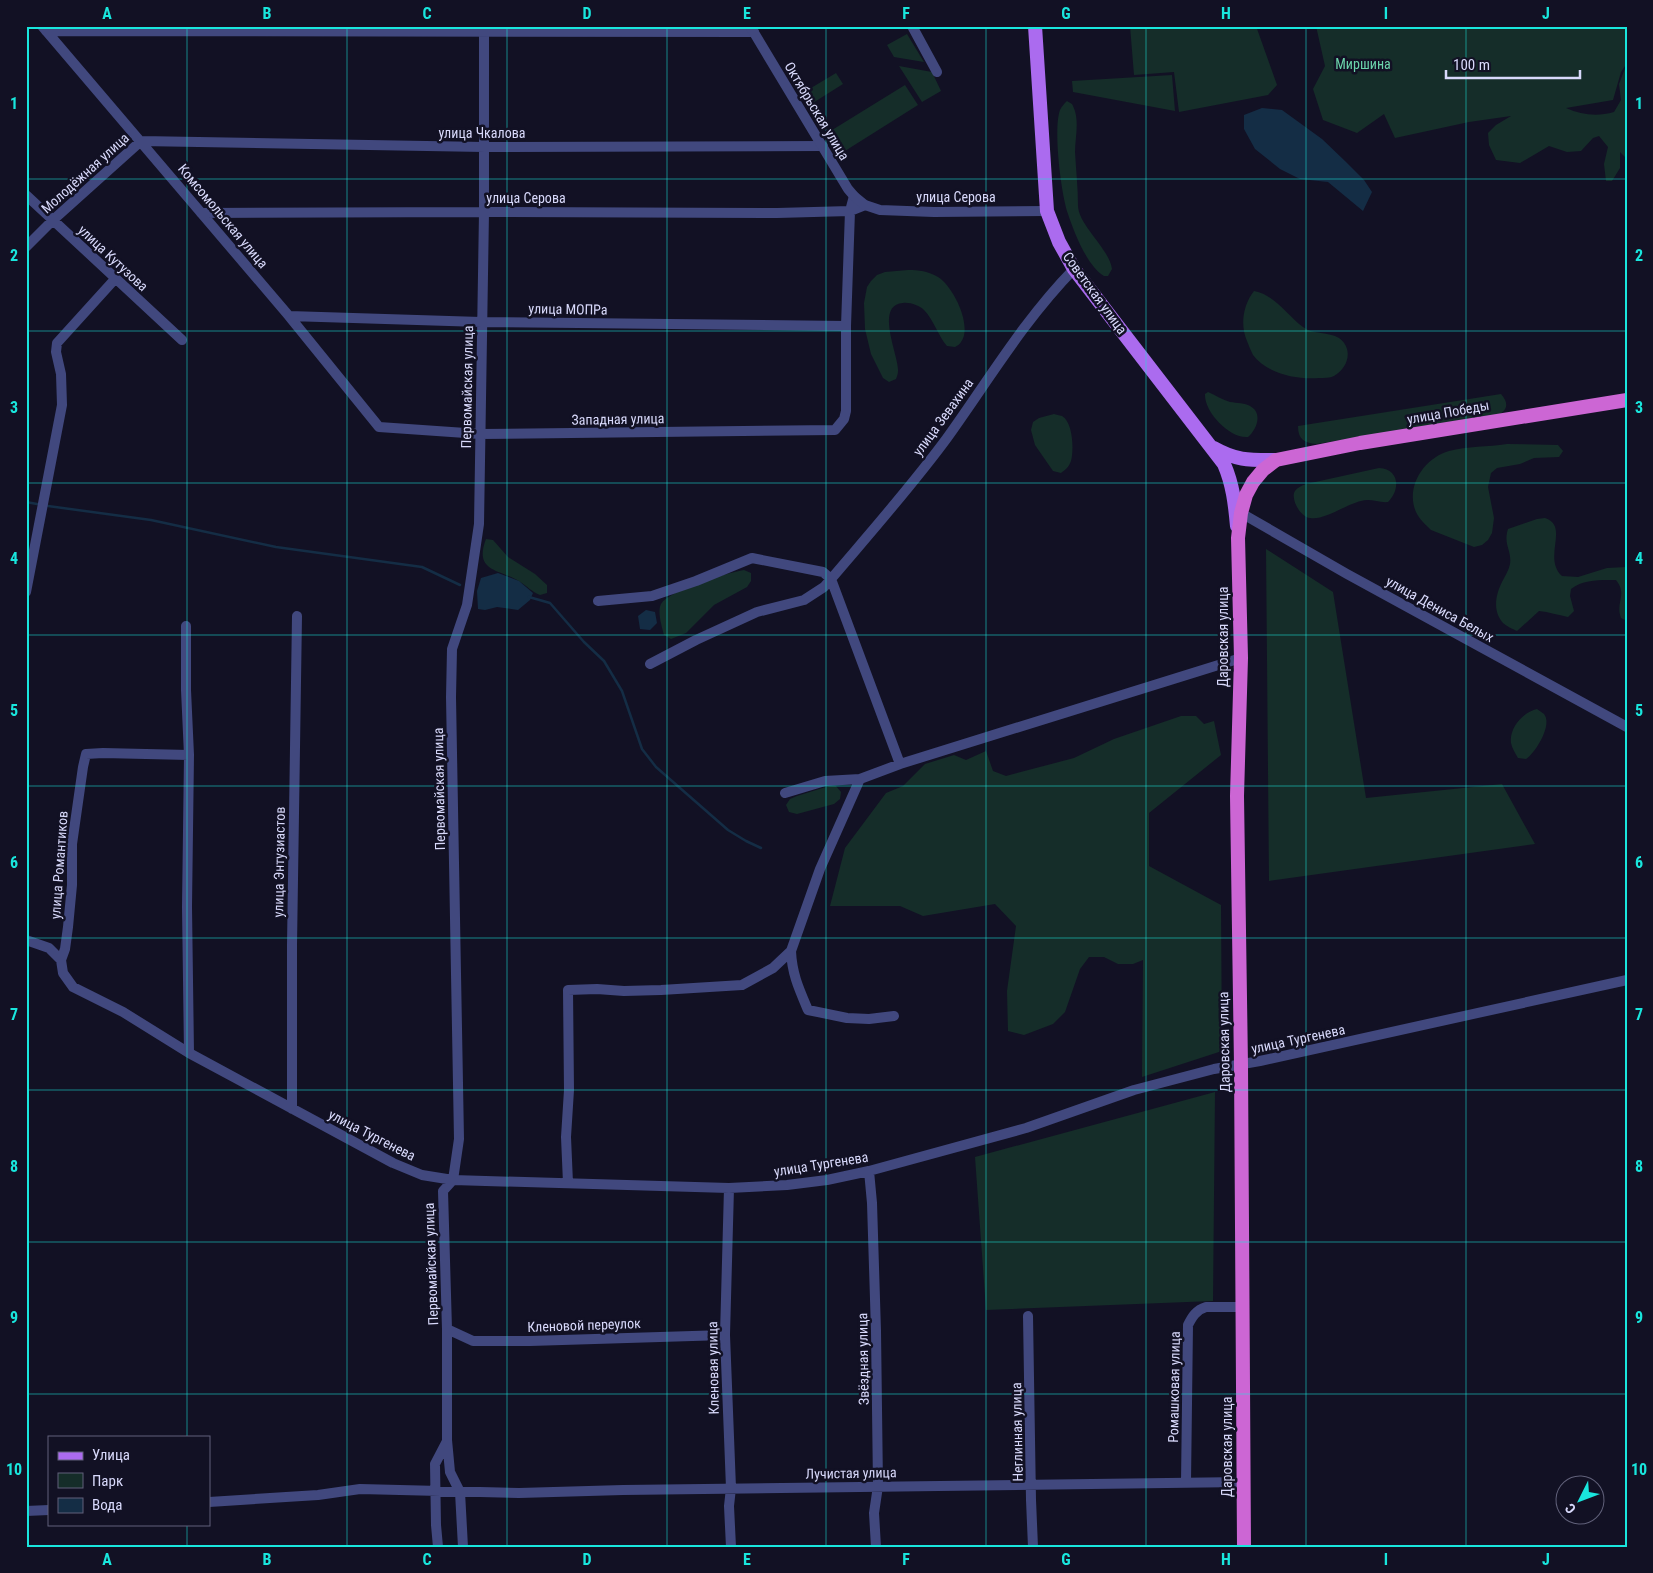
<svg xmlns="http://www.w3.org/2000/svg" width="1653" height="1573" viewBox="0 0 1653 1573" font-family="'Roboto Condensed',sans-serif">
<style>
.green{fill:#152d29;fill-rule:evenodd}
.water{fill:#142d45}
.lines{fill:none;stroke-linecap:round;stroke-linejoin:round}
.stream{stroke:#142d45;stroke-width:2.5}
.minor{stroke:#41487e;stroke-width:10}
.tertiary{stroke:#41487e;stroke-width:10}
.primary{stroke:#ab6bef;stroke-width:14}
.trunk{stroke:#cc66d4;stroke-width:14}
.grid{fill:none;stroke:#19e6dd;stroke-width:1;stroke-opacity:0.55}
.labels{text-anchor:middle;stroke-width:5;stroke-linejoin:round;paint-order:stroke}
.park-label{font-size:14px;fill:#6bd4ab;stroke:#121124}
.street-label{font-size:14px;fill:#d8d9fb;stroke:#121124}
.neatline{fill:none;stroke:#19e6dd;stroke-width:2}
.grid-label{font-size:16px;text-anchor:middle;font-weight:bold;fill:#19e6dd}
</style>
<rect width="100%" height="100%" fill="#121124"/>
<path class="green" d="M1130,26H1256L1277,85L1268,95L1179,112L1174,72L1134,75Z
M1316,26H1627V158L1625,157L1620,152V168L1612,181H1606L1604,164L1608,147L1599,136L1593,138L1581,151L1567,152L1549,146L1520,163L1496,160L1489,145L1488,133L1496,125L1511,116L1469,122L1395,138L1384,114L1357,133L1323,120L1313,89L1325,66ZM1625,66H1626L1619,84L1621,100L1614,112C1597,117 1582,115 1566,108L1613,100L1621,72Z
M907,34L924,62L894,57L887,45Z
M899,66L932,72L941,91L922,102Z
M836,73L843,84L808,106L801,94Z
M1172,75L1175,111L1073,92L1072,81Z
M905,85L918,105L837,156L824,135Z
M1067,101C1070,103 1072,103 1073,106C1080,120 1075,138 1075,152C1076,170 1078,188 1078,206C1079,226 1109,248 1112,269L1108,276H1104C1087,266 1074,232 1068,214C1061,194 1053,129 1060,110C1062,106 1064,104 1067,101Z
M908,270C919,270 928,271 938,277C953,286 973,326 961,342C960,344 957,346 955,347L947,346C938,336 934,320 924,310C920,306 910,302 903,303C874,305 899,356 898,371C898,374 897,376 896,379L889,382L883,378L871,354L865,329L864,303L867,287L871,281L877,275L885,272Z
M1254,291C1275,295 1287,315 1303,327C1308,331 1315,332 1321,333C1327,334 1334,335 1339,338C1354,349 1348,368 1334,376C1330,378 1324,378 1319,378C1298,380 1267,374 1253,355C1251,351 1249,346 1247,341C1240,325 1243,305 1254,291Z
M1208,392C1215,395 1223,400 1230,402C1237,403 1245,403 1250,406C1263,413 1257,429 1248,437C1230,439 1204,412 1205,394Z
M1501,394C1510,404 1507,412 1495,416L1316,444C1304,443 1298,439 1298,426Z
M1054,414C1056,415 1059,415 1062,416C1073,422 1074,450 1071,461C1069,467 1065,470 1061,473L1053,471L1035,445L1031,430L1033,422L1039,418Z
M1507,444L1558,445L1563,451L1559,457L1534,458L1520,464L1497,468L1491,473L1488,487L1494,518L1492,533L1488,540L1482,545L1474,547L1431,530C1426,525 1419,519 1416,512C1405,487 1424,458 1449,451C1467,446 1488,447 1507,444Z
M1379,468C1399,469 1401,489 1388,502C1379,503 1370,498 1361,501C1347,504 1323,521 1310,518C1301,517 1292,502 1294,493C1296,488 1301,486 1306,484Z
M1545,518C1570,526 1542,558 1562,576L1578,577L1607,568L1627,567V621L1621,618C1615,602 1628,595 1616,580C1600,580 1584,579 1571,589L1570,596L1574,611L1568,617C1558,615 1549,612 1539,611L1517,631C1513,629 1506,626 1503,623C1492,611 1496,594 1502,582C1505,576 1509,570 1510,564C1512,550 1503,545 1508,529L1537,519Z
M486,539L493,540L508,557L535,574L547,585V593L540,595C532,592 527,586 520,582C501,569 473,573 486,539Z
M1266,549L1333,592L1366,798L1502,784L1535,844L1269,881Z
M744,570L751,573V581L747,587L714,605L686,633L671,639L664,635C662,627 657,612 661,604C669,590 727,573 744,570Z
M1537,709C1538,710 1543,713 1544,714C1553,725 1535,753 1526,759L1518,758C1515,753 1512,748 1511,743C1509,728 1523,712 1537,709Z
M1181,716H1196L1204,724L1214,721L1221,755L1149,813V866L1221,905L1222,1051L1142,1077L1143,960L1133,964H1118L1104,957H1089L1080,969L1065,1012L1053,1024L1024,1035L1008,1031L1007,991L1016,926L995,904L923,916L900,906H830L845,848L886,793L903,786L925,764L954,755L966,760L986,751L993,771L1006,776L1074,758L1114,739Z
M829,786H836L841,792L840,799L834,804L797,814L789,812L786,805L790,799L797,796Z
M1215,1092L1213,1301L986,1310L975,1157Z"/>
<path class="water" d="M1262,108L1282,110L1322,139L1345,161L1364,180L1372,192L1363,211L1328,182L1300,179L1280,169L1255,149L1244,129V115Z
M498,573L519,581L533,593L530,600L518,610L497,607L485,610L478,609L477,591L481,578Z
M646,610L655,612L657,623L650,630L640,629L638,616Z"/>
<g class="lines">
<path class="stream" d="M26,502L37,504
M48,506L151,520L276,547L422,567L460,585
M529,597L550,603L584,642L604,661L622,691L642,749L656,767L728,830L746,841L761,848"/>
<path class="minor" d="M42,26L289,316L379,427L480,434L835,430L844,419L846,411V326L850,211L854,196
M912,26L937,72
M46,31L754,32
M26,195L182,340
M201,213L484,212L777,213L850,211L865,205
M26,247L53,220L141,141L484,147L823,146
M289,316L481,322L846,326
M1241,513L1347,574L1627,727
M26,592L62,405L61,374L56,352L57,343L115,279
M598,601L652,596L696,581L752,558L823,572L831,579L824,587L804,600L757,612L696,640L650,664
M186,626V690L189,755L187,907L189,1053
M189,755L103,753L86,754L83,767L72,844V885L68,927L65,949L61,960L63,973L73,987L123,1012L189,1053L393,1163L422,1175L453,1180L729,1188L787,1185L827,1180L869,1171L1026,1128L1134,1090L1214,1069L1260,1061L1627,980
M900,764L831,579C870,533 911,487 947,438C988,381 1024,320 1074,269
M785,793L825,781L860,779L900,764L1241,658
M26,940L49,948L61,960
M791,951C792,974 799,989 808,1010L847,1018L869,1019L894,1016
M292,1109V945L297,616
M869,1171L872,1203L876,1331L878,1486L874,1513L876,1547
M568,1183L566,1137L569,1090L568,990L597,989L624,991L661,990L742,985L773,968L791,951L820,869L860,779
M729,1188L725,1335L731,1488L729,1506L731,1547
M1028,1316L1031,1500L1033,1547
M447,1329L473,1341H530L725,1335
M1186,1482L1188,1325C1192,1317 1196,1310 1206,1307H1242
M209,1502L318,1495L360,1489L519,1493L623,1490L1243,1482
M26,1511L49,1510
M438,1547L436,1525L435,1464L447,1441
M463,1547L460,1492L450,1472L447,1440V1329L443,1191L453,1180L459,1139L451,697L452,649L467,605L479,524L484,212V26"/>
<path class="tertiary" d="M750,26L848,189L854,196L865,205L880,210L934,212L1047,211"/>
<path class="primary" d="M1035,26L1047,211L1059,242L1074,269L1224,464C1233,485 1235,504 1237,526
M1214,448C1237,461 1250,460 1276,460"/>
<path class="trunk" d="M1244,1547L1241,1065L1237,796L1241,658L1238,538L1241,513L1246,495L1253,482L1263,470L1276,460L1360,443L1627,400"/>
</g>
<path class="grid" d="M187,26V1437M347,26V1547M507,26V1547M667,26V1547M826,26V1547M986,26V1547M1146,26V1547M1306,26V1547M1466,26V1547M26,179H1627M26,331H1627M26,483H1627M26,635H1627M26,786H1627M26,938H1627M26,1090H1627M26,1242H1627M26,1394H1627M187,1524V1547"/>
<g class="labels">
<g class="park-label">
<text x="1363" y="69">Миршина</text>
</g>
<g class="street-label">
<text transform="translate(817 111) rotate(59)" y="5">Октябрьская улица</text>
<text x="482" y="138">улица Чкалова</text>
<text transform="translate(85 173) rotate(-42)" y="5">Молодёжная улица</text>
<text x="956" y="202">улица Серова</text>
<text x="526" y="203">улица Серова</text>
<text transform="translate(223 216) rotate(50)" y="5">Комсомольская улица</text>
<text transform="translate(113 258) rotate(43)" y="5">улица Кутузова</text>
<text transform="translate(1095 293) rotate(54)" y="5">Советская улица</text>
<text transform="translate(568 309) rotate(1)" y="5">улица МОПРа</text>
<text transform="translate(467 387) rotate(-89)" y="5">Первомайская улица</text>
<text transform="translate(1448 412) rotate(-10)" y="5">улица Победы</text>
<text transform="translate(943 417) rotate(-54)" y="5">улица Зевахина</text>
<text transform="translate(618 419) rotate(-1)" y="5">Западная улица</text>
<text transform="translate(1440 609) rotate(29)" y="5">улица Дениса Белых</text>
<text transform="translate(1223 637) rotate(-90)" y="5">Даровская улица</text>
<text transform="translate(439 789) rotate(-91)" y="5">Первомайская улица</text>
<text transform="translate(279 862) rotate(-89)" y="5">улица Энтузиастов</text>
<text transform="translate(59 865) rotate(-86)" y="5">улица Романтиков</text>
<text transform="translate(1298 1039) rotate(-12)" y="5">улица Тургенева</text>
<text transform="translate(1224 1042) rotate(-91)" y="5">Даровская улица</text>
<text transform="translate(372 1135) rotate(27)" y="5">улица Тургенева</text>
<text transform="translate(821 1164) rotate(-9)" y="5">улица Тургенева</text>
<text transform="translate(431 1264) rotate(-92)" y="5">Первомайская улица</text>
<text transform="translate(584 1325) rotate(-2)" y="5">Кленовой переулок</text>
<text transform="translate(863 1359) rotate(-91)" y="5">Звёздная улица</text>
<text transform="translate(713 1368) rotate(-91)" y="5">Кленовая улица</text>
<text transform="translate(1174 1387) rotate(-89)" y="5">Ромашковая улица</text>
<text transform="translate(1017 1432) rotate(-91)" y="5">Неглинная улица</text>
<text transform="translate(1227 1447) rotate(-90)" y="5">Даровская улица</text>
<text transform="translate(851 1473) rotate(-1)" y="5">Лучистая улица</text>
</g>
</g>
<rect width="1653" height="1573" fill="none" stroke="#121124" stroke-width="55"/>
<rect x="48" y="1436" width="162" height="90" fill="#121124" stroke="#61617a"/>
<rect x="58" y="1452" width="25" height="8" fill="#ab6bef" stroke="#61617a"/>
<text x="92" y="1460" font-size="15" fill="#d8d9fb">Улица</text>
<rect x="58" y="1473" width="25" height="15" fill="#152d29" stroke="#61617a"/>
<text x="92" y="1486" font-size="15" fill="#d8d9fb">Парк</text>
<rect x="58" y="1498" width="25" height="15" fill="#142d45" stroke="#61617a"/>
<text x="92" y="1510" font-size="15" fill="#d8d9fb">Вода</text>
<g transform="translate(1580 1500) rotate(228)"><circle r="24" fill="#121124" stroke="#61617a"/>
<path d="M0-4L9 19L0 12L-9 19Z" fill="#19e6dd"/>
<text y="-8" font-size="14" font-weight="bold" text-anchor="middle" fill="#d8d9fb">С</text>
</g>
<path d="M1446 70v8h134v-8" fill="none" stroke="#d8d9fb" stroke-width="2.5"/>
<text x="1453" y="70" font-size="15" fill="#d8d9fb" stroke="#121124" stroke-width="4" paint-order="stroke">100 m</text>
<rect x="28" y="28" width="1598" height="1518" class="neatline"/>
<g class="grid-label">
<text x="107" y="19">A</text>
<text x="267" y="19">B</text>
<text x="427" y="19">C</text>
<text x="587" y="19">D</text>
<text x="747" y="19">E</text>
<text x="906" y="19">F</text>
<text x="1066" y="19">G</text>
<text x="1226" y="19">H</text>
<text x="1386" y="19">I</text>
<text x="1546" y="19">J</text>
<text x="14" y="109">1</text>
<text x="1639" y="109">1</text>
<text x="14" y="261">2</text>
<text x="1639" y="261">2</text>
<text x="14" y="413">3</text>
<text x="1639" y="413">3</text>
<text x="14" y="564">4</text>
<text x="1639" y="564">4</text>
<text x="14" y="716">5</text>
<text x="1639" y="716">5</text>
<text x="14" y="868">6</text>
<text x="1639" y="868">6</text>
<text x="14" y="1020">7</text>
<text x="1639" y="1020">7</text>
<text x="14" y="1172">8</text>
<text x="1639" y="1172">8</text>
<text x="14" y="1323">9</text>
<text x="1639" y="1323">9</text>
<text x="14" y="1475">10</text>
<text x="1639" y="1475">10</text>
<text x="107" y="1565">A</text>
<text x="267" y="1565">B</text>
<text x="427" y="1565">C</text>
<text x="587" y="1565">D</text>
<text x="747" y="1565">E</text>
<text x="906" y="1565">F</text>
<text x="1066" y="1565">G</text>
<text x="1226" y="1565">H</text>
<text x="1386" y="1565">I</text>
<text x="1546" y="1565">J</text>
</g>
</svg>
